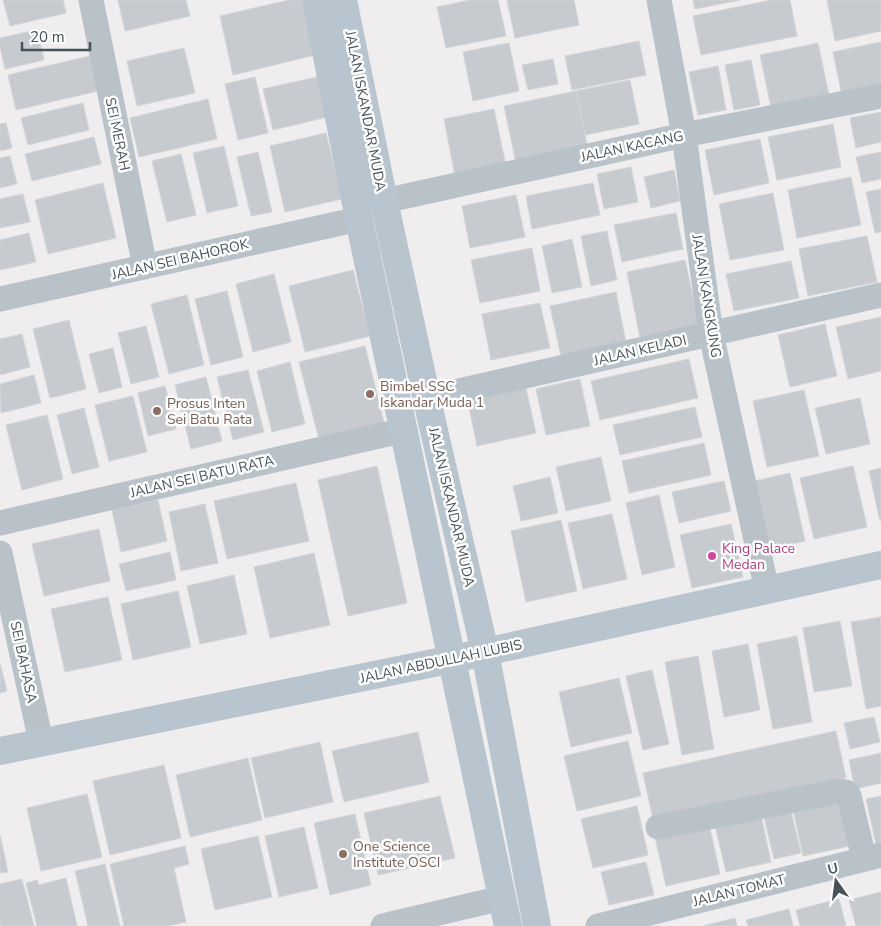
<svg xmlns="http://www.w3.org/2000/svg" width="881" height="926" viewBox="0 0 881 926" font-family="'Nunito Sans',sans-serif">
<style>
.building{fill:#c7cacf;stroke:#d1d4d8}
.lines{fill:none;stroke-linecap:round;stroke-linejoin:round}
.street{stroke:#b9c2c9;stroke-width:25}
.secondary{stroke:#b9c5ce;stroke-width:28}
.education-dot{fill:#8d6e63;stroke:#fff;stroke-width:2}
.hotel-dot{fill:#d1479c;stroke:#fff;stroke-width:2}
.labels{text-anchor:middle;stroke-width:5;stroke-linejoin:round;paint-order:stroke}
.street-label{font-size:14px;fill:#465159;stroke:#fff}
.education-label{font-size:14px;fill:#785e54;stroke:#fff;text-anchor:start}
.hotel-label{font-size:14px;fill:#b23c85;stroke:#fff;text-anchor:start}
</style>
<rect width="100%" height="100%" fill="#efeded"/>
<path class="building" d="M3,0H63L66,13L10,26Z
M118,0H186L190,16L125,31Z
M289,0H302L315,55L233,75L220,16Z
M470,0H498L506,36L446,48L437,7Z
M507,0H574L579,25L515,38Z
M693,0H740L695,9Z
M772,0H790L797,36L701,55L693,16Z
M827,0H881V31L835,41Z
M37,30L44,60L5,69L0,47V38Z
M639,41L646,75L572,90L565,56Z
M881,42V87L842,95L833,52Z
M509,43L519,91L473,101L463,52Z
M818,43L830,100L772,112L760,55Z
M184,48L195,93L137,106L127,61Z
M90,56L98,91L16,110L8,75Z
M553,59L558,84L528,90L522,65Z
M751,60L760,105L734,110L725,65Z
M718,66L726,110L698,115L689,72Z
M255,77L268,133L238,140L225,84Z
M317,77L327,117L273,130L263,89Z
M630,80L639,124L585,135L576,91Z
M576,91L589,154L517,168L504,106Z
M208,99L217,139L139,157L130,118Z
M83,103L89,130L28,145L21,118Z
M494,109L507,171L456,181L444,119Z
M881,112V142L856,148L850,118Z
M6,123L12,148L0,151V124Z
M833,124L841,167L777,180L768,137Z
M326,133L342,199L285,212L270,146Z
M94,137L101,164L32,181L25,154Z
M760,139L769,183L714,195L705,150Z
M224,146L238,206L207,213L193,153Z
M258,152L272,212L251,216L237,157Z
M881,152V179L862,183L856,157Z
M181,154L196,215L167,222L152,161Z
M10,156L17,184L0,188V158Z
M631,167L638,202L604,209L597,174Z
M674,170L680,201L651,208L644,177Z
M851,177L861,225L797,238L788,190Z
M103,183L116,238L48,254L35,200Z
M593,183L600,215L532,229L526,196Z
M881,189V232L875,233L866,192Z
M773,193L784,250L730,260L719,204Z
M23,194L30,222L0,228V199Z
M516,195L525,237L470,248L462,206Z
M676,213L683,249L622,262L614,225Z
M607,231L617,280L591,286L581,236Z
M29,233L36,262L0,270V240Z
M867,236L877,282L808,296L799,249Z
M572,239L582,287L552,293L542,246Z
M532,248L540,291L480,303L471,260Z
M685,260L699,326L640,338L627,272Z
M791,261L799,298L734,311L726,274Z
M353,270L370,336L305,352L289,286Z
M274,274L291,342L253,352L236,284Z
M227,291L243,357L211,365L195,299Z
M616,292L626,343L561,356L550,306Z
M187,295L204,365L169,374L151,304Z
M540,303L550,348L491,360L482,314Z
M881,317V371L848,379L836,327Z
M69,320L86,389L50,398L33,329Z
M825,324L837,376L790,387L778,335Z
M146,326L159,377L131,384L118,333Z
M22,334L30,367L0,375V339Z
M365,346L384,423L319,439L299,362Z
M113,348L122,387L99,393L89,354Z
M689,359L698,398L600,420L591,381Z
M290,362L305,424L272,432L257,371Z
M248,370L264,432L233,440L217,377Z
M34,375L41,403L1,413L0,384Z
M206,377L222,441L191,449L175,385Z
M580,379L590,426L546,435L536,389Z
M525,384L536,433L477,446L467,397Z
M165,386L176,429L148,436L138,393Z
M804,390L819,456L767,467L753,401Z
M133,396L147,452L109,461L95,405Z
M860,398L870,444L826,454L815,408Z
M695,407L702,437L620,455L613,425Z
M84,408L99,467L72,474L57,415Z
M47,415L63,479L22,490L6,425Z
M704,443L711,475L629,493L622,461Z
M601,457L611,501L566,511L556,467Z
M377,466L407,603L348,616L318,480Z
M853,466L867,527L814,539L800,478Z
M881,468V520L880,521L869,471Z
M790,473L805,541L769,549L754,481Z
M550,477L558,513L521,521L513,486Z
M724,481L731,511L679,523L672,492Z
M296,483L309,541L227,559L214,501Z
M659,495L675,567L642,575L626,503Z
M158,500L167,541L121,552L112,510Z
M205,504L218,563L181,571L169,512Z
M612,514L627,579L583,589L568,523Z
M561,520L577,591L526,602L511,531Z
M731,524L743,577L692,588L680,535Z
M99,529L110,581L44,596L32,544Z
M170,552L176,580L126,591L119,564Z
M314,553L330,625L270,638L254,567Z
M234,575L247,634L200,644L187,586Z
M178,591L191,647L133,660L121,604Z
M108,597L122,660L65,672L51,609Z
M881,617V706L866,709L851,622Z
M840,621L852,686L814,692L803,628Z
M797,636L812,722L773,729L757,644Z
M748,644L760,710L724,717L712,651Z
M698,656L714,749L682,755L665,662Z
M0,663L7,691L0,693Z
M652,670L669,744L643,750L626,676Z
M619,678L632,733L571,747L559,692Z
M874,717L880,742L850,749L844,723Z
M836,731L846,778L653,819L643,773Z
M418,732L429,782L344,802L332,751Z
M628,741L641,796L577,811L564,756Z
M320,742L333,802L265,818L251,758Z
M881,753V783L855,789L849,760Z
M248,758L262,820L190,837L176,775Z
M164,765L181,838L110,855L93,781Z
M87,794L102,857L41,871L27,808Z
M440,796L455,858L378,875L364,813Z
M881,796V843L876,844L866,799Z
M839,799L850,846L803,856L793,809Z
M637,806L648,855L593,868L581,819Z
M790,807L801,853L774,859L763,812Z
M355,814L371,885L330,895L314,823Z
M761,815L771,862L726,872L715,825Z
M709,824L720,874L666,886L655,837Z
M304,827L318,888L279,897L265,836Z
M0,835L8,872L0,873Z
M258,836L272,897L215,910L201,849Z
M185,846L189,864L174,868L186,922L167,926H124L110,864Z
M646,862L654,895L609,905L601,872Z
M105,864L120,926H88L75,871Z
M66,878L77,926H37L26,883L37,880L39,885Z
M22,879L34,926H0V884Z
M881,892V926H856L849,900Z
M839,899L846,926H800L796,910Z
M789,909L793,926H748L746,920Z
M735,918L737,926H703Z"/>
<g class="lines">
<path class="street" d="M91,0L145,267
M659,0L684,135L711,334L767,590
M384,201L684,135L881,96
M0,299L359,219
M428,398L881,295
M0,523L405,430
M0,553L41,742
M658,827L839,791L846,792L849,796L864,858
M383,926L502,898
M598,926L881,855"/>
<path class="secondary" d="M316,0L359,219L508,926
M343,0L384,201L432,422L485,652L537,926
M0,751L453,659L881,565"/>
</g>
<g class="education-dot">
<circle cx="370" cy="394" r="5"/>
<circle cx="157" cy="411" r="5"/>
<circle cx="343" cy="854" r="5"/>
</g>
<circle class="hotel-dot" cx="712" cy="556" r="5"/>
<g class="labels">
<g class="street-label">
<text transform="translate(366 111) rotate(79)" y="5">JALAN ISKANDAR MUDA</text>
<text transform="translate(118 134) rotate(78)" y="5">SEI MERAH</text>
<text transform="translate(632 146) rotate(-12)" y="5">JALAN KACANG</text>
<text transform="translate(180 259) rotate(-13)" y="5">JALAN SEI BAHOROK</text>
<text transform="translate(707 296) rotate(81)" y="5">JALAN KANGKUNG</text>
<text transform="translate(640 350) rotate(-13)" y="5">JALAN KELADI</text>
<text transform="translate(202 476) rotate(-13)" y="5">JALAN SEI BATU RATA</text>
<text transform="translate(452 507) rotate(77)" y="5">JALAN ISKANDAR MUDA</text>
<text transform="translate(441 661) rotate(-12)" y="5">JALAN ABDULLAH LUBIS</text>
<text transform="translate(24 662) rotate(78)" y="5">SEI BAHASA</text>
<text transform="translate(739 890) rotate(-14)" y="5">JALAN TOMAT</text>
</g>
<g class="education-label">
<text x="380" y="391">Bimbel SSC<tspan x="380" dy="16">Iskandar Muda 1</tspan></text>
<text x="167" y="408">Prosus Inten<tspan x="167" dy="16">Sei Batu Rata</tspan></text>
<text x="353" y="851">One Science<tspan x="353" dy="16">Institute OSCI</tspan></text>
</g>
<g class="hotel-label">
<text x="722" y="553">King Palace<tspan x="722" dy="16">Medan</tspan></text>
</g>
</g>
<g transform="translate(836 881) rotate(346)" stroke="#ffffff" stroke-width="4" paint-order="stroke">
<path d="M0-4L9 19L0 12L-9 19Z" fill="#465159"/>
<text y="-8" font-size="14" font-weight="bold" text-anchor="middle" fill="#465159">U</text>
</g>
<path d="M22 42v8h68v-8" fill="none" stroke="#465159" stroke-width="2.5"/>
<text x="30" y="42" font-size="15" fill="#465159" stroke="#ffffff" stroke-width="4" paint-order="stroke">20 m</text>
</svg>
